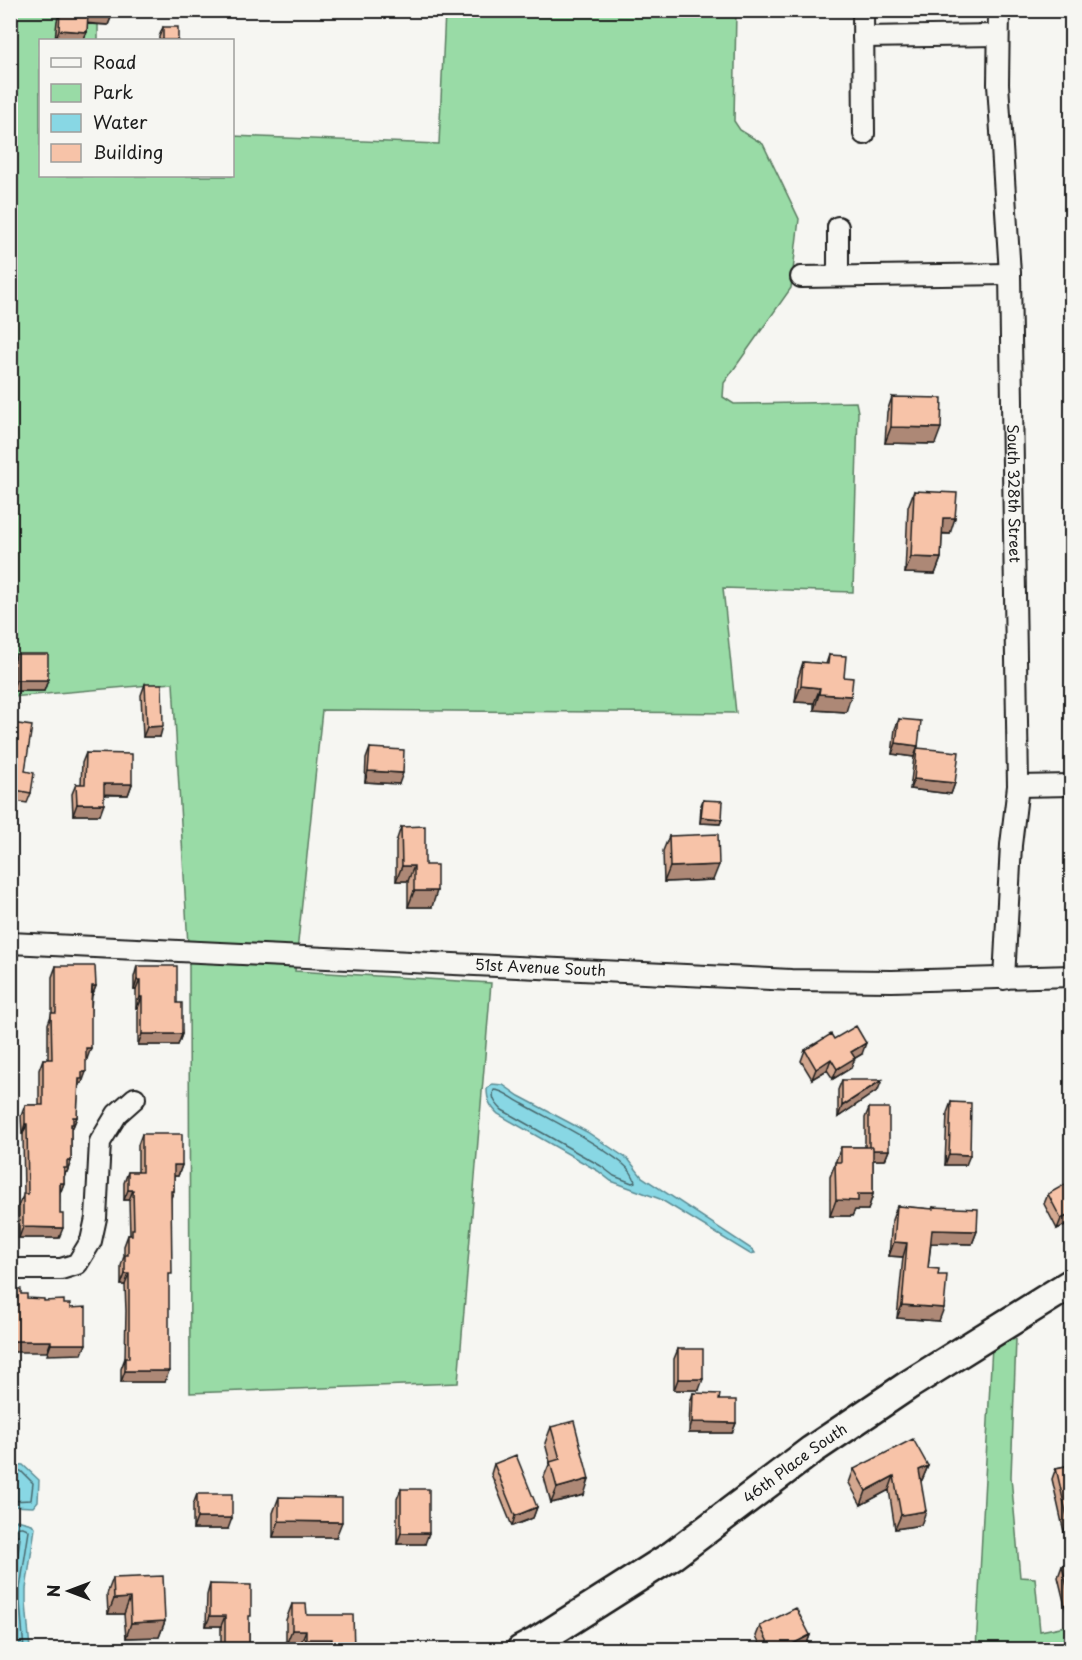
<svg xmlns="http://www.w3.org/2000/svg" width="1082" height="1660" viewBox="0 0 1082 1660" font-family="'Playpen Sans',sans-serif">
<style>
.green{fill:#99dba6;stroke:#5a7c61;stroke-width:1.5}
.water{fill:#88d7e4;stroke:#5d8c94;stroke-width:1.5}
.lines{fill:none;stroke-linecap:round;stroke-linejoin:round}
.shore{stroke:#47676c;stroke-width:1.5}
.street-casing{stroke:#1c1c1c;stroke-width:24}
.secondary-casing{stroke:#1c1c1c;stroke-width:33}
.street{stroke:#f6f6f2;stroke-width:20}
.secondary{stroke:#f6f6f2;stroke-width:28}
.wall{fill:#d4a890;stroke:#1c1c1c;stroke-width:1.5}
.shaded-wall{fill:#ad8876;stroke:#1c1c1c;stroke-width:1.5}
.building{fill:#f7c3a8;stroke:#1c1c1c;stroke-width:1.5}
.labels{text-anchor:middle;stroke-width:4.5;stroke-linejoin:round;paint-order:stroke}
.street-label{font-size:15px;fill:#1c1c1c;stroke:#f6f6f2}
</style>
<rect width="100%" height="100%" fill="#f6f6f2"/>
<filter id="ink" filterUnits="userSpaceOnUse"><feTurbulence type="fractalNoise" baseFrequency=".0167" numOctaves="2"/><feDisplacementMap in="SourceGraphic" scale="12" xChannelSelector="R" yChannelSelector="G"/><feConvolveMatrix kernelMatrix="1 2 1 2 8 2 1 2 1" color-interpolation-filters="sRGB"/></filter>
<g filter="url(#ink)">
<path class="green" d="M11,11H98V40H40V176H232L233,136L439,144L445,11H736L734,121L740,130L763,144L799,219L791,288L724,383L723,397L734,404L856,402L858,412L853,592L723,588L736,713L322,710L295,971L491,983L458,1383L190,1393L189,963L173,683L11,697Z
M1016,1339L1011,1477L1020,1577L1035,1578L1040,1631L1071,1625V1649L976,1650L992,1345Z"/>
<path class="water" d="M492,1084L503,1085L519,1096L587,1132L629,1160L642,1177L753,1250L755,1253L750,1254L660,1199L611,1181L598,1171L498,1114C490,1106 487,1100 487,1089Z
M11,1464L23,1465L39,1480L38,1501L33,1507L11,1506Z
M17,1520L32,1524L35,1528L26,1589V1603L30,1649H11L10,1523Z"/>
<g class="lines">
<path class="shore" d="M494,1090C504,1090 514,1100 523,1104C557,1123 592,1140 622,1163C628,1168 634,1175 635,1182L632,1183L614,1176L601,1166L502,1110C496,1104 491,1098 494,1090Z
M10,1470L21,1471L33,1483L31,1500L10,1501
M10,1528C17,1528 24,1524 29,1531L20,1588V1602L24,1650
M10,1536L18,1535L20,1538L12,1602L17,1650"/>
<g class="street-casing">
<g id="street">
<path d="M863,10L864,134"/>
<path id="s1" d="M999,10L998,84L1010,274L1018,786L1011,845L1004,979"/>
<path d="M863,37L998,35"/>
<path d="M838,227V276"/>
<path d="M801,277L1010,274"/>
<path d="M1018,786L1072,785"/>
<path id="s2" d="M10,943L791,980L892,981L1072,976"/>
<path d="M10,1269H61L77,1264L91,1241L96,1218L100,1142L117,1114L135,1098"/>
</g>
</g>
<g class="secondary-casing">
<g id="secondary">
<path id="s3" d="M521,1650L536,1642L673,1555L812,1450L910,1384L1072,1283"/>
</g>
</g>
<use href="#street" class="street"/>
<use href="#secondary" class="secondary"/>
</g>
<path class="wall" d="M85,10H112V15L108,25L87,24V32L83,40H55L57,21L60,11L85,13Z
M163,27L178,40H159V37Z
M892,397L935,444L885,443L887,412Z
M914,491L950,534H942L941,558L935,574L905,573L908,507Z
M16,654L48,680L44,691H12V665Z
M829,655L844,677L846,712L814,710V703L795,702L798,678L803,662L826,664Z
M145,684L160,737H143L141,695Z
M899,719L918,746L917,748L955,783L951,794L910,789L914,757L892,754L895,729Z
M10,724L31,793L27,803L10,800Z
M370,748L399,784L365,782L366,759Z
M86,753L132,784L128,795H104L100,815H73L72,794L76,784H81L82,763Z
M703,800L722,819L720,824L700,823L701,805Z
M401,827L425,865L432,907H408V881H396V842Z
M669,836L713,880L664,882L663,851Z
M56,966L96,986L92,996L87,1059H86L82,1083H81L78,1089L77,1117L73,1127H71V1161L67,1172H66L64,1177V1183L60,1193L59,1238H19V1204L24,1194L23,1134H22L21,1116L25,1105H39V1070L43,1059H48V1024L52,1013V977Z
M137,966L177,1003L182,1034L178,1045H138V1008H136V990H134V977Z
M834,1039L862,1054L855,1058L851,1068L833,1079L827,1070L812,1079L801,1061L805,1050Z
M842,1080L878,1090L838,1117V1090Z
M951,1102L966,1165H945L947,1113Z
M869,1108L889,1150L885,1160H873V1194L868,1210H855L852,1216H830V1177L841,1147H865V1118Z
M142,1134L182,1165L178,1176H174V1191L171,1198L165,1382H121V1369L125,1358L126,1311L125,1285H121V1266L124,1256V1246L128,1235H130L129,1200H124V1183L128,1172H138V1145Z
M1048,1194L1071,1222L1057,1229L1044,1204Z
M897,1206L932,1209L933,1207L977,1231L972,1244L931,1243L928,1268L938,1275L939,1321L897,1318L903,1257L889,1256L892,1220Z
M678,1349L699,1390H674V1359Z
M693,1393L719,1400L736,1423L732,1433H689L690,1403Z
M551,1427L584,1495L551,1503L544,1477L550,1462L545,1443Z
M494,1464L537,1507L533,1518L512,1526L491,1474Z
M1071,1465V1530L1064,1532L1052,1479L1056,1468Z
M928,1466L922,1480H921V1525L895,1529L889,1490L861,1505L849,1483L854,1469Z
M401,1489L425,1544H397V1499Z
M197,1494L228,1529H193V1505Z
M279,1497L336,1537H273V1513Z
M1071,1564V1613L1067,1614L1058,1577L1062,1566Z
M113,1578L165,1621L159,1637L126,1638L124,1614H108L107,1594Z
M210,1584L249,1621V1650H221V1626H206L207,1595Z
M292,1604L307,1615L354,1650H300V1645H286V1620Z
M760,1626L810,1635L806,1646L799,1650H763L756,1636Z"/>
<path class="shaded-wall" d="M88,13L112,15L108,25L84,23Z
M59,30L87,32L83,40H55Z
M891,427L941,428L935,444L885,443Z
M943,518H955L950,534L938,533Z
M911,557L941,558L935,574L905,573Z
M16,680H48L44,691H12Z
M801,686L820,688L814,703L795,702Z
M819,694L851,696L846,712L814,710Z
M163,726L160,737H143L147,727Z
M896,743L918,746L914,757L892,754Z
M368,771L403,773L399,784L365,782Z
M914,779L955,783L951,794L910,789Z
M104,784H132L128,795L100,794Z
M77,804H104L100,815H73Z
M701,817L722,819L720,824L700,823Z
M719,865L713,880L664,882L670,867Z
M402,866H414L408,881H396Z
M414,891H437L432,907H408Z
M137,980H140L136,990H134Z
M92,986H96L92,996Z
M140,997H142L138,1008H136Z
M142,1034H182L178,1045H138Z
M866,1043L862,1054L855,1058L851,1068L833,1079L837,1069L851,1052Z
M86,1048H91L87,1059H82Z
M831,1059L827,1070L812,1079L816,1069Z
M82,1072H86L82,1083H81L78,1089L79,1079Z
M882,1080L878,1090L838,1117L842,1106Z
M73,1117H77L73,1127H71L69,1134Z
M25,1124H27L23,1134H22Z
M869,1150H889L885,1160H865Z
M949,1154L970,1155L966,1165H945Z
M67,1161H71L67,1172H66L63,1178L64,1168Z
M174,1165H182L178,1176H170Z
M60,1183H64L60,1194Z
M128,1190H133L129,1200H124Z
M858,1194H873L868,1210H855L852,1216H830L836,1200Z
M1071,1214V1222L1057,1229L1061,1219Z
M23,1227L63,1228L59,1238H19Z
M932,1230L977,1231L972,1244L927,1243Z
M894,1242L907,1243L903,1257L889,1256Z
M125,1274H129L125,1285H121Z
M902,1305L944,1308L939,1321L897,1318Z
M10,1341H51L47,1352H10Z
M51,1344H86L82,1354L47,1355Z
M125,1371H169L165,1382H121Z
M678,1379H703L699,1390H674Z
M692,1422L736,1423L732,1433H689Z
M928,1466L922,1480L914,1484L919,1470Z
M894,1476L889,1490L861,1505L866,1491Z
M589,1479L584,1495L551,1503L557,1488Z
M537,1507L533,1518L512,1526L515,1516Z
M926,1511L921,1525L895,1529L901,1515Z
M197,1518H232L228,1529H193Z
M279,1521L342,1522L336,1537H273Z
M1068,1521H1071V1530L1064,1532Z
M401,1533H429L425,1544H397Z
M130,1598L124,1614H108L114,1599Z
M1071,1603V1613L1067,1614Z
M210,1616H225L221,1626H206Z
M165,1621L159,1637L126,1638L131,1623Z
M292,1630H306L300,1645H286Z
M810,1635L806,1646L799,1650H781Z
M306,1639H332L328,1650H302Z"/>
<path class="building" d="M88,10H112V15L88,13Z
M60,11L88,13L87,32L59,30Z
M163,27H178V40H163Z
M892,397L942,398L941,428L891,427Z
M914,491L957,493L955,518H943L941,558L911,557Z
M16,654H48V680H16Z
M829,655L846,656L844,677L853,678L851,696L819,694L820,688L801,686L803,662L828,664Z
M145,684H162L163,726L147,727Z
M899,719L921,721L918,746L896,743Z
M11,723L32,726L25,771L34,773L31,793L10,789Z
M370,748L404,750L403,773L368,771Z
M917,748L959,752L955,783L914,779Z
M86,753L132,754V784H104V804H77L76,784H85Z
M703,800L723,801L722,819L701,817Z
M425,826V865H437V891H414V866H402L401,827Z
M718,834L719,865L670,867L669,836Z
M56,966H95L96,986H92L91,1002V1048H86V1072H82V1079H79L77,1117H73V1124H71V1161H67V1168H64V1183H60V1214H63V1228L23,1227V1194H28L27,1124H25V1105H43V1059H52L51,1013H56Z
M137,966H177V1003H182V1034H142V997H140V980H137Z
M856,1026L866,1043L851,1052L855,1058L837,1069L831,1059L816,1069L805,1050L831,1034L834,1039Z
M842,1080H882L842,1106Z
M951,1102L971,1103L970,1155L949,1154Z
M869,1108H889V1150H873V1147H869Z
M142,1134H182V1165H174V1191H171L172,1274H169V1371H125V1358H129V1274H125V1255H128V1235H132V1229H134L133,1190H128V1172H142Z
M841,1147H873V1194H858V1201L836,1200L835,1162H841Z
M1071,1181V1214L1061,1219L1048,1194Z
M897,1206L933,1209V1207L978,1209L977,1231L932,1230L928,1268L939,1269L938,1275H947L944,1308L902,1305L907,1243L894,1242Z
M10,1289H21V1294H27V1298L44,1299V1301L64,1300V1304H70V1308L86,1307V1344H51V1341H10Z
M678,1349H703V1379H678Z
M693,1393L720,1394L719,1400H736V1423L692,1422Z
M574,1421L589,1479L557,1488L550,1462L560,1459L551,1427Z
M913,1439L928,1466L919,1470L926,1511L901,1515L894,1476L866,1491L854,1469Z
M516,1455L537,1507L515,1516L494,1464Z
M1071,1465V1521H1068L1056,1468Z
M401,1489H429V1533H401Z
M197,1494H232V1518H197Z
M279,1497L342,1498V1522L279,1521Z
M1071,1564V1603L1062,1566Z
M163,1576L165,1621L131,1623L130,1598L114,1599L113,1578Z
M210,1584L251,1585V1616H249V1650H225V1616H210Z
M292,1604H306L307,1615H353L354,1650H332V1639H306V1630H292Z
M796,1608L810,1635L781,1650H772L760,1626Z"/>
</g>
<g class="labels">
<g class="street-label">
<text dy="5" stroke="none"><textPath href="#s1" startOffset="484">South 328th Street</textPath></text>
<text dy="5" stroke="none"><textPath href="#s2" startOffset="531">51st Avenue South</textPath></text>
<text dy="5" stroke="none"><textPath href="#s3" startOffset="332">46th Place South</textPath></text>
</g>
</g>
<rect width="1082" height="1660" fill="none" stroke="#f6f6f2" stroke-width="36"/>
<rect x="18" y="18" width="1046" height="1624" fill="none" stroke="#1c1c1c" stroke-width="2" filter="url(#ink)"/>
<rect x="39" y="39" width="195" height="138" fill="#f6f6f2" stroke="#9f9f9c" stroke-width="1.5"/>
<rect x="51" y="58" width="30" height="9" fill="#f6f6f2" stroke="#9f9f9c" stroke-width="1.5"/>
<text x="93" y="69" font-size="18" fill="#1c1c1c">Road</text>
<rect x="51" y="84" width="30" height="18" fill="#99dba6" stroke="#9f9f9c" stroke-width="1.5"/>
<text x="93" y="99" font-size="18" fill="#1c1c1c">Park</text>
<rect x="51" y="114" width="30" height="18" fill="#88d7e4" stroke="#9f9f9c" stroke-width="1.5"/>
<text x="93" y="129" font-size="18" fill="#1c1c1c">Water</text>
<rect x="51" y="144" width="30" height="18" fill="#f7c3a8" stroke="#9f9f9c" stroke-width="1.5"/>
<text x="93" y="159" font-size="18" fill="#1c1c1c">Building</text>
<g transform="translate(69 1591) rotate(270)" stroke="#f6f6f2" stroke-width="4.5" paint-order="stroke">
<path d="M0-4.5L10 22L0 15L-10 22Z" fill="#1c1c1c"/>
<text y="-9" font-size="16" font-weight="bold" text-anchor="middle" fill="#1c1c1c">N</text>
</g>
</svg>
